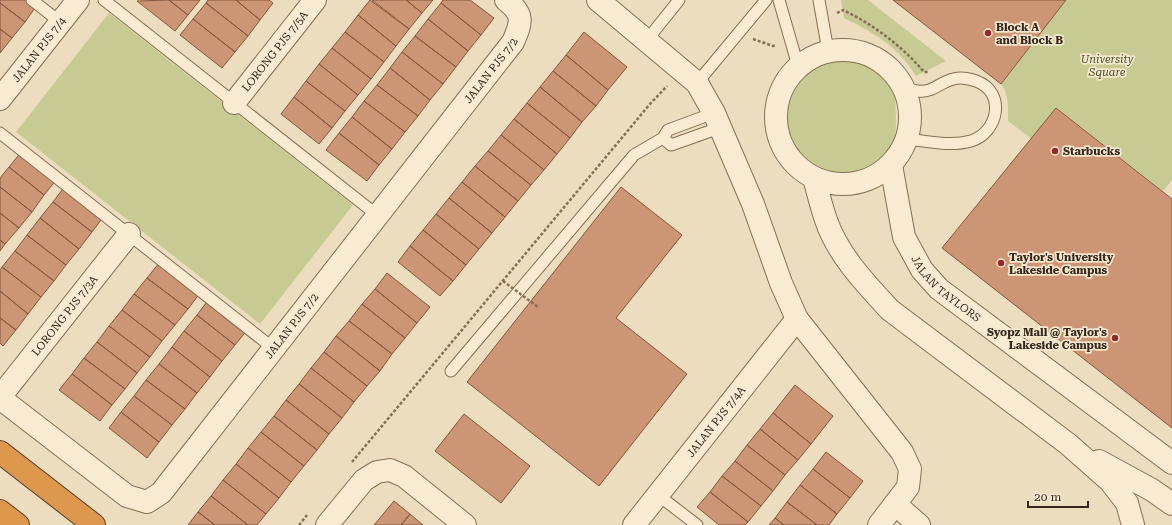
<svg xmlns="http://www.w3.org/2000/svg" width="1172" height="525" viewBox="0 0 1172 525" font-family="'Roboto Serif',serif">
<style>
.green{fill:#c7cb93}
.building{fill:#cc9575;stroke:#85563d}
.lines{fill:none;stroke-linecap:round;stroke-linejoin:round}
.service-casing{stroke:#866e57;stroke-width:13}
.minor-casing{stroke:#866e57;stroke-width:24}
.motorway-casing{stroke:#533c2c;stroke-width:24}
.path{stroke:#866e57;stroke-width:2.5;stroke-dasharray:3 2;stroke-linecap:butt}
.service{stroke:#f9ebd2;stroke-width:11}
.minor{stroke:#f9ebd2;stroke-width:22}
.motorway{stroke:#de984e;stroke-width:22}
.path-bridge{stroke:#866e57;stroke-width:2.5;stroke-dasharray:3 2;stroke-linecap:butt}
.poi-dot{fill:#95282e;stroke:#f5e8ce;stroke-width:1.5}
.labels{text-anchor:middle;stroke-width:3.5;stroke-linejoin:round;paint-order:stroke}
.poi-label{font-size:11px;font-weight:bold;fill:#35271c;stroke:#f5e8ce;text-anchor:start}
.street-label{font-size:11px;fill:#35271c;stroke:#f5e8ce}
.park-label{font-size:11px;font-style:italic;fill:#485223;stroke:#f5e8ce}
</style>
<rect width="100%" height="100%" fill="#edddbf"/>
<path class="green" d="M841,0H868L946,61L916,76C897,46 876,34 844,18Z
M1066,0H1172V180L1163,191L1057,108L1032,139L1008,121C1008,109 1009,93 1001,84Z
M109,13L353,205L260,324L16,132Z
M827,52C834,52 842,51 849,52C868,57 885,73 893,91C897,100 895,115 896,124C896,135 893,153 886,162C868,181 838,182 815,172C804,167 796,157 788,147C784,142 784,134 782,127C774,90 794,66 827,52Z"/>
<path class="building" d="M0,0H30L37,5L25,22L0,3Z
M169,0L188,15L175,31L137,1Z
M169,0H200L188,15Z
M208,0H236L260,20L248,36L206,3Z
M236,0H269L273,3L260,20Z
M370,0L409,29L396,46L358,15Z
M372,0H406L422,13L409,29Z
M406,0H433L422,13Z
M443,0H470L494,18L481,35L441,3Z
M893,0H1066L1001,84Z
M0,3L25,22L12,38L0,29Z
M206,3L248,36L235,52L193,19Z
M441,3L481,35L468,51L428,19Z
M358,15L396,46L384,62L345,32Z
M193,19L235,52L222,68L180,35Z
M428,19L468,51L456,67L415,36Z
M0,29L12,38L0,53Z
M345,32L384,62L371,79L332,48Z
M584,32L627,67L608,90L566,55Z
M415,36L456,67L443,84L402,52Z
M332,48L371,79L358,95L319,64Z
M402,52L443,84L430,100L390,68Z
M566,55L608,90L596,106L553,71Z
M319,64L358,95L345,111L306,81Z
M390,68L430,100L418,116L377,85Z
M553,71L596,106L582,122L540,87Z
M306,81L345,111L332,128L294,97Z
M377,85L418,116L405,132L364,101Z
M540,87L582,122L570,138L527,103Z
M294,97L332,128L319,144L281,114Z
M364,101L405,132L392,149L352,117Z
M527,103L570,138L557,154L514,119Z
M1056,108L1172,199V428L942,248Z
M352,117L392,149L379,165L339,133Z
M514,119L557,154L544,170L501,135Z
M339,133L379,165L367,181L326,150Z
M501,135L544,170L531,185L488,151Z
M22,151L57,179L44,195L9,167Z
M488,151L531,185L518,201L475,166Z
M475,166L518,201L505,217L462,182Z
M9,167L44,195L32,212L0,187V178Z
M462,182L505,217L492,233L449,198Z
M65,186L104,216L92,232L53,202Z
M0,187L32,212L19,228L0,213Z
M621,187L682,235L616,318L687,374L599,486L467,382Z
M449,198L492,233L479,249L436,214Z
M53,202L92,232L79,249L40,218Z
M0,213L19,228L5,244L0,240Z
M436,214L479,249L466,265L423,230Z
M40,218L79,249L66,265L27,235Z
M423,230L466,265L453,281L410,246Z
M27,235L66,265L54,281L15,251Z
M0,240L5,244L0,251Z
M410,246L453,281L440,296L398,262Z
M15,251L54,281L41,297L2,267Z
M160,262L200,293L188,309L147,278Z
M2,267L41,297L28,314L0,291V270Z
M387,273L430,307L417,323L375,289Z
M147,278L188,309L175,325L134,294Z
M375,289L417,323L405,338L362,304Z
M0,291L28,314L16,330L0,318Z
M134,294L175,325L162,341L122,310Z
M209,299L248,329L235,345L197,315Z
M362,304L405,338L392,354L349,321Z
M122,310L162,341L150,357L109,326Z
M197,315L235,345L222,361L184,331Z
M0,318L16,330L3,346L0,343Z
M349,321L392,354L380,371L336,336Z
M109,326L150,357L137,373L97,342Z
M184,331L222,361L210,377L172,347Z
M336,336L380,371L367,386L324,352Z
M97,342L137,373L125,389L84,358Z
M172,347L210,377L197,393L159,364Z
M324,352L367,386L354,402L311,368Z
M84,358L125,389L112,405L72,374Z
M159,364L197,393L185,409L146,380Z
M311,368L354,402L342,418L299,384Z
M72,374L112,405L100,421L59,390Z
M146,380L185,409L172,425L134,396Z
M299,384L342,418L329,434L286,400Z
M795,385L833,416L811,444L773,413Z
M134,396L172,425L159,442L121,412Z
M286,400L329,434L317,450L274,416Z
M121,412L159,442L147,458L109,428Z
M773,413L811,444L798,460L760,429Z
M464,414L530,466L501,503L435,451Z
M274,416L317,450L304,466L261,432Z
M760,429L798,460L785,475L747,445Z
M261,432L304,466L291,482L248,448Z
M747,445L785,475L773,491L735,461Z
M248,448L291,482L279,498L236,464Z
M826,452L863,481L850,498L813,469Z
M735,461L773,491L761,506L722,476Z
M236,464L279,498L266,514L223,480Z
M813,469L850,498L837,514L800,485Z
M722,476L761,506L748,522L710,492Z
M223,480L266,514L257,525H248L211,496Z
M800,485L837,514L829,525H817L787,502Z
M710,492L748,522L745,525H719L697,507Z
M211,496L248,525H215L198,512Z
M394,501L410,514L401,525H374Z
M787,502L817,525H784L775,518Z
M198,512L215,525H188Z
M410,514L423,525H401Z
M775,518L784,525H769Z"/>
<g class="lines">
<g class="service-casing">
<path id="service" d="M32,0L60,22
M104,0L377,215
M779,0L798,66
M819,0L828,51
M647,40L679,0
M697,83L766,0
M904,86C908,88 914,91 918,91C939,94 944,70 976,81C1007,92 998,133 971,141C950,147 927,141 907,139
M0,133L273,348
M663,138L671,145L719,128
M451,371L634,155L663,138L668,130L714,113
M658,495L697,525"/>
</g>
<g class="minor-casing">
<g id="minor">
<path d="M598,0L697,83L714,113L753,204L781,283L797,319L902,452L910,469L908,487L879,525"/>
<circle cx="843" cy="117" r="67"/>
<path id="s1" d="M0,99L78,0"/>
<path id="s2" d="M234,103L315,0"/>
<path id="s3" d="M891,165L904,237L922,270L939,289L1172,463"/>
<path d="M814,178C818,192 821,206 826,220C838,255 865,283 890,310L1068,444L1110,481L1127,503L1133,525"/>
<path id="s4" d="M0,397L129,234"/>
<path id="s5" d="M0,398L127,496L147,502L161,493L513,42C522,22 524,14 506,0"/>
<path d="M1099,461L1152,490L1172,504"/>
<path d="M895,504L919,525"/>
<path d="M327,525L364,480L377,472L390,470L404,476L465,525"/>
<path id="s6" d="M634,525L797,319"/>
</g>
</g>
<g class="motorway-casing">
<path id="motorway" d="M0,452L94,525
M0,511L18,525"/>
</g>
<path class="path" d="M837,13L843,10C874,25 902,46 924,72H928
M753,39L773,46L776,45
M352,462L650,104L667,86
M299,525L307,515"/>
<use href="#service" class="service"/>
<use href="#minor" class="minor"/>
<use href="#motorway" class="motorway"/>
<path class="path-bridge" d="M503,281L538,307"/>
</g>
<g class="poi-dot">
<circle cx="988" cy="33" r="4"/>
<circle cx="1055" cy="151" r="4"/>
<circle cx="1001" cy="263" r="4"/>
<circle cx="1115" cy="338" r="4"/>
</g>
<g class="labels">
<g class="poi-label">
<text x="996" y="31">Block A<tspan x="996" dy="13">and Block B</tspan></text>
<text x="1063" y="155">Starbucks</text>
<text x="1009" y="261">Taylor's University<tspan x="1009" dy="13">Lakeside Campus</tspan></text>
<text x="1107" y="336" text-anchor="end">Syopz Mall @ Taylor's<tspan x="1107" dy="13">Lakeside Campus</tspan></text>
</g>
<g class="street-label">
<text dy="4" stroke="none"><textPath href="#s1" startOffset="63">JALAN PJS 7/4</textPath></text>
<text dy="4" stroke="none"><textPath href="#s2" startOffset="66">LORONG PJS 7/5A</textPath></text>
<text dy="4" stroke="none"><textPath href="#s5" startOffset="734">JALAN PJS 7/2</textPath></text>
<text dy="4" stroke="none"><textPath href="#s3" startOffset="141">JALAN TAYLORS</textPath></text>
<text dy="4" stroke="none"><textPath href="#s4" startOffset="104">LORONG PJS 7/3A</textPath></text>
<text dy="4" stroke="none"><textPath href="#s5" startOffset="410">JALAN PJS 7/2</textPath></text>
<text dy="4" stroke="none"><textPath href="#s6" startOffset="132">JALAN PJS 7/4A</textPath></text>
</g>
<g class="park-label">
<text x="1107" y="63">University<tspan x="1107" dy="13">Square</tspan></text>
</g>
</g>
<path d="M1028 501v6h60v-6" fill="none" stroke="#35271c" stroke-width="2"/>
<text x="1034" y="501" font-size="12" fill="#35271c" stroke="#f5e8ce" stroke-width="3" paint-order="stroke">20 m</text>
</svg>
